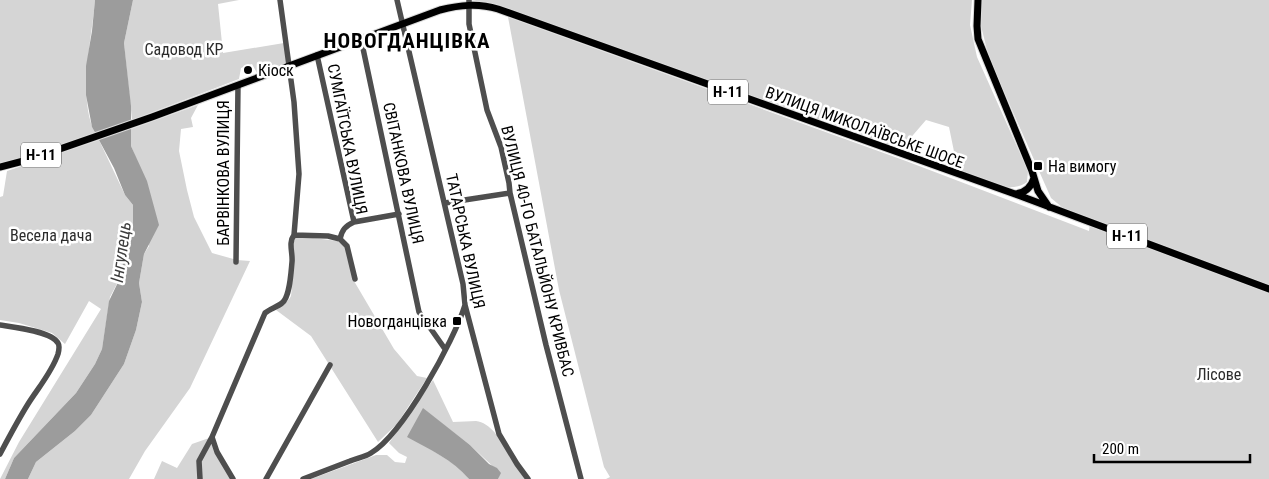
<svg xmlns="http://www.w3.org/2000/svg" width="1269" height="479" viewBox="0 0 1269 479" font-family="'Roboto Condensed',sans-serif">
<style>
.green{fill:#d5d5d5}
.water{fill:#9c9c9c}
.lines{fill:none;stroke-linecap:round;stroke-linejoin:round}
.major-casing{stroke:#dbdbdb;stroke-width:9}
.minor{stroke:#4e4e4e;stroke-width:5.5}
.major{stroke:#000;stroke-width:7}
.poi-dot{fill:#000;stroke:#fff;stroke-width:2}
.labels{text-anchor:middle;stroke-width:5;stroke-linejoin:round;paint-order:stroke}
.shield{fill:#fff;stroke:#4c4c4c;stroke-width:1}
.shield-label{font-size:15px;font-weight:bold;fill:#000}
.park-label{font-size:16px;fill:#2c2c2c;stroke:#fff}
.poi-label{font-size:16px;fill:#000;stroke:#fff;text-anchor:start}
.street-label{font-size:16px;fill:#000;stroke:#fff}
.water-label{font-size:18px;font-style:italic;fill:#3d3d3d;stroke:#fff}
.district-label{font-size:21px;font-weight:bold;letter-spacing:1px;fill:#000;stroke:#fff}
</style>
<rect width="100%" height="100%" fill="#fff"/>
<path class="green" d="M0,0H95C92,40 77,96 95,133L0,167Z
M133,0H239L218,4L223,53L284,43L287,63L257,73L252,64L241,68L239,79L132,120L124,43Z
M471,0H972L970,25L977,57L1028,171L1027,182C1009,196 977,178 958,171L949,127L926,120L901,149L498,5Z
M981,0H1269V285L1063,208L1051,198L989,58L981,26Z
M508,17L906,161L1089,231L1090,222L1269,289V479H606L610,477L604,467L559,290Z
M198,105L191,118L193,127L181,129L179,151L187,190L194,217L212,253L237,260L250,261L190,388L145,451L129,479H28L36,462L75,431L91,415L124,364L136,330L142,302L139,283L144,254L149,246L138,163L131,146V129Z
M99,140L125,195L133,205V224L126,241L121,276L110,297L102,349L95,364L76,393L14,458L5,479H0L19,442L101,309L89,301L65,344L52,333L19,323L0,320V197L3,196L7,171Z
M296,236L338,241L345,247L354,281L394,349L417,376L427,378L397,424L378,442L311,336L276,310C281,306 288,302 291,296C292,293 294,247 293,244Z
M433,380L453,422C461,422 469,421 476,421C498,423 512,464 525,479H498L500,473L470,445L423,409L435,452L460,468L469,479H311L376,455H387L395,462L405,463L407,457L399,453L389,443Z
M212,437L233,479H154L162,461L177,468L192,444Z"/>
<path class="water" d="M95,0H133L124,43L131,106V146L147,181L159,225L144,254L139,283L142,302L136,330L124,364L91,415L75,431L36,462L28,479H5L14,458L76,393L95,364L102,349L109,301L121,276L126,241L133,224V205L125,195L114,168L92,127L86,95V66L92,31Z
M423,408L470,445L489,464L497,468L501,473L498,479H469C453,460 429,449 407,437Z"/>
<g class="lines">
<g class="major-casing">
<path id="major" d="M978,0L977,26L978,39L1032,171L1038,191L1049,207
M0,167L31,159L152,117L440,10C460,5 478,3 498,9L1015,194L1269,289
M1015,194C1025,193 1031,188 1034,178"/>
</g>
<path class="minor" d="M397,0L463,284L465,305L499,434L517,464L528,479
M469,0V24L487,110L501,147L509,183L510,193L546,345L581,479
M361,39L419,312L445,349
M317,55L354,222C345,226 342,230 340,239L347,246L355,279
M445,203L510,193
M354,222L399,214
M294,235L328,236L340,239
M236,262L238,85
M0,325C13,327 51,331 58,343C60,346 59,350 58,354C52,372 38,388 28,404C18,420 9,437 0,454
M200,479L199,461L212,437
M233,479L217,452L212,437L265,313C270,309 277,307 282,303C290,297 291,272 292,262C293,253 288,243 294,235L299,174L294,102L280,0
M266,479L330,365
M303,479C319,473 334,467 350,461C357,458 365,457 371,453C403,434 454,341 465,305"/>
<use href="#major" class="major"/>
</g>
<g class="poi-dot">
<circle cx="248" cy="70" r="5"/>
<rect x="1033" y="161" width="10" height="10" rx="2.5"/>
<rect x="452" y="316" width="10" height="10" rx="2.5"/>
</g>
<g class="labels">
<g class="shield">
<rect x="708" y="79.5" width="40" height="25" rx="4"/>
<rect x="21" y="142.5" width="40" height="25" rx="4"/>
<rect x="1107" y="223.5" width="40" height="25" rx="4"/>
</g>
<g class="shield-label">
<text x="728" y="97">Н-11</text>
<text x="41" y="160">Н-11</text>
<text x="1127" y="241">Н-11</text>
</g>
<g class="park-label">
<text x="184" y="55">Садовод КР</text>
<text x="51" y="241">Весела дача</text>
<text x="1219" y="380">Лісове</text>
</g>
<g class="poi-label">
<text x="258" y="76">Кіоск</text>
<text x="1048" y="172">На вимогу</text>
<text x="447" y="327" text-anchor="end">Новогданцівка</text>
</g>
<g class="street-label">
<text transform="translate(865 127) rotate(20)" y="6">ВУЛИЦЯ МИКОЛАЇВСЬКЕ ШОСЕ</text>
<text transform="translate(348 139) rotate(79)" y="6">СУМГАЇТСЬКА ВУЛИЦЯ</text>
<text transform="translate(223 173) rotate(-90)" y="6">БАРВІНКОВА ВУЛИЦЯ</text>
<text transform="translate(404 173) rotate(78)" y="6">СВІТАНКОВА ВУЛИЦЯ</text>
<text transform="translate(466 241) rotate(78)" y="6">ТАТАРСЬКА ВУЛИЦЯ</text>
<text transform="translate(538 251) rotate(76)" y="6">ВУЛИЦЯ 40-ГО БАТАЛЬЙОНУ КРИВБАС</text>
</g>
<g class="water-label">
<text transform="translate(121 252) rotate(-82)" y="6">Інгулець</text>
</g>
<g class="district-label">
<text x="407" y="48">НОВОГДАНЦІВКА</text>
</g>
</g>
<path d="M1094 454v8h156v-8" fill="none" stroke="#000000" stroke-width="2.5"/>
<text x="1102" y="454" font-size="15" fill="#000000" stroke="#ffffff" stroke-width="4" paint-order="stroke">200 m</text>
</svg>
